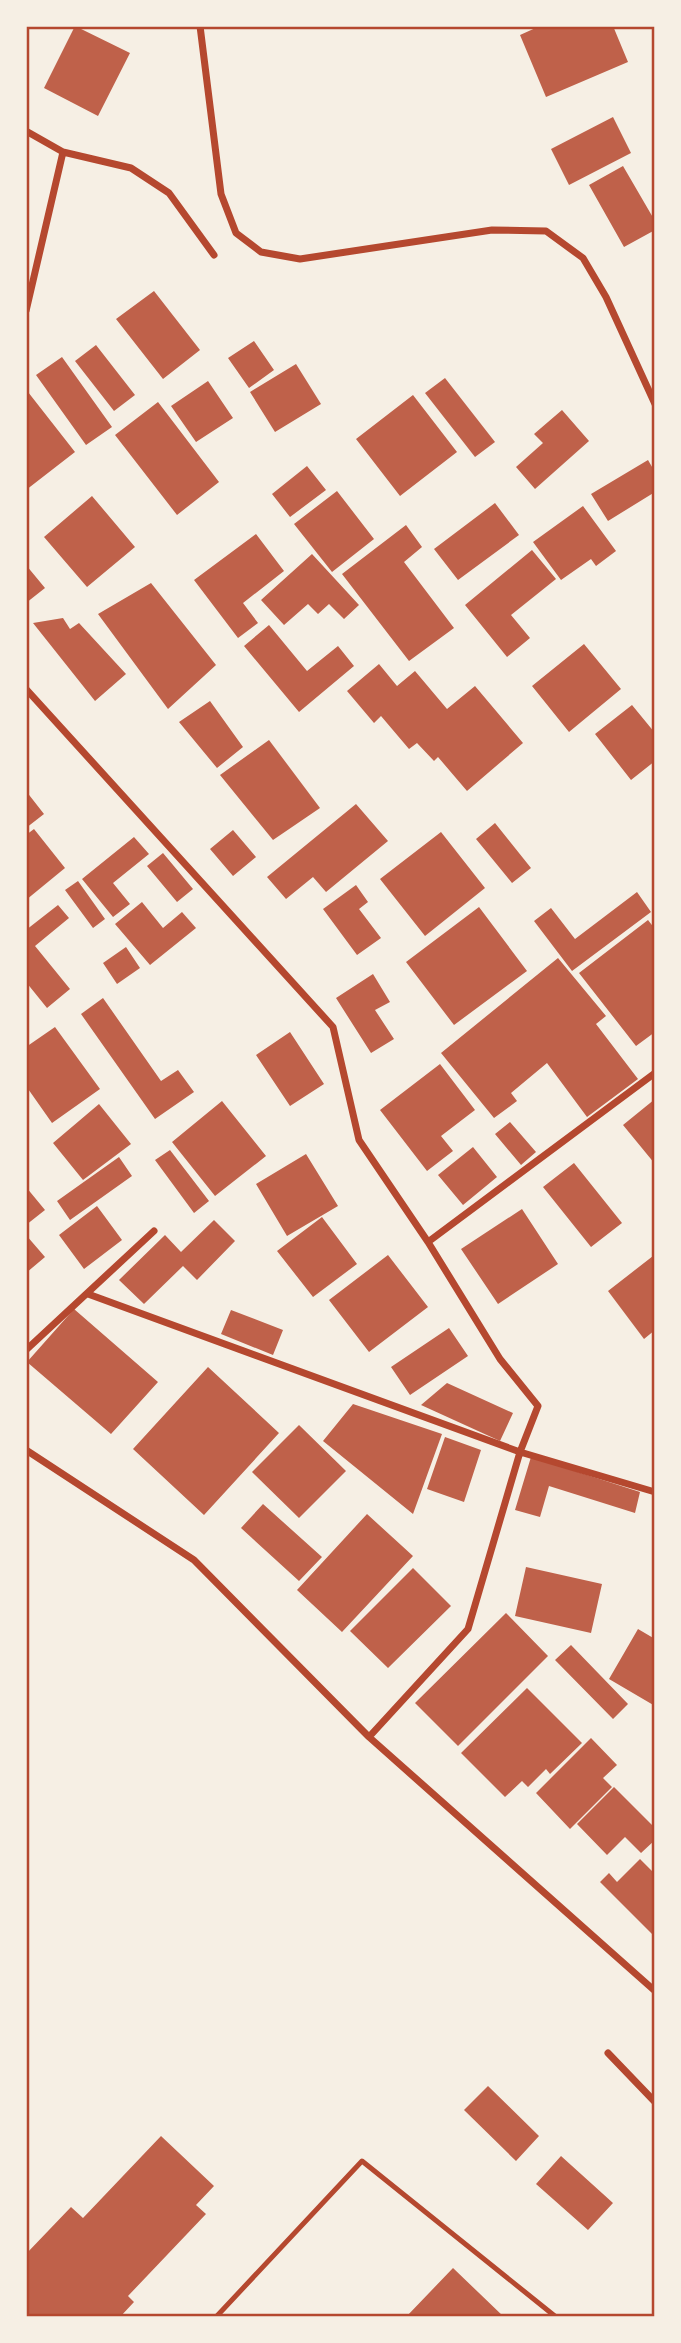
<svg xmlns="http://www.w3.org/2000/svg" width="681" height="2343" viewBox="0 0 681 2343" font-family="'Space Grotesk',sans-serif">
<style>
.building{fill:#bf614a}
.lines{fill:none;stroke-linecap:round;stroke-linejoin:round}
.service{stroke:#b5482f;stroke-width:5}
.minor{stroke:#b5482f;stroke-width:7}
.neatline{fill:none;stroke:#b5482f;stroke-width:2.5}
</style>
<rect width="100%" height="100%" fill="#f6efe4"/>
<path class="building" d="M75,26L130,53L98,116L44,88Z
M540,26H613L628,62L546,97L520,35Z
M613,117L631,153L569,185L551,149Z
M623,166L655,221V230L624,247L589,185Z
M154,291L200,350L163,379L116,319Z
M254,341L274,370L249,388L228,358Z
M96,345L135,395L114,411L75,361Z
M62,357L112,427L86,445L36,375Z
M296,364L321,404L275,432L250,392Z
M445,378L495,442L475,457L425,393Z
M208,381L233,418L196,442L171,406Z
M28,392L75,452L26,490V397Z
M413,395L457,452L400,496L356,439Z
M158,402L219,482L177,515L115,435Z
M562,410L589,441L535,489L516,467L543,443L534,434Z
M648,460L655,472V492L608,521L591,494Z
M307,466L326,490L290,517L272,494Z
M337,491L374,539L332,572L294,524Z
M92,496L135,547L87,587L44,537Z
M495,503L519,535L458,580L434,549Z
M583,506L616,551L596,566L591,559L561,580L533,542Z
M406,525L422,547L404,562L454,628L409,661L342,574Z
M256,534L284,571L243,603L258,623L238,638L194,580Z
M532,550L556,579L511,615L530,638L507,657L465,605Z
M312,554L359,605L344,619L329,604L318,614L308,604L284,625L261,600Z
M26,565L45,588L26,603Z
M151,583L216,665L168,709L98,614Z
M63,618L70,629L79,623L126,674L95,701L33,623Z
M269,625L307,671L338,646L354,666L299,712L244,646Z
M584,644L621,689L569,732L532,686Z
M379,664L397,686L415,671L447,709L475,686L523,743L467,791L438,757L434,761L417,743L409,749L381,716L374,723L347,691Z
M210,701L243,747L217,768L179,722Z
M632,705L655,733V761L631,780L595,734Z
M269,740L320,808L273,840L220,775Z
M26,791L44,814L26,828Z
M356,804L388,841L326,892L313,877L286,899L267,877Z
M495,823L531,868L512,883L476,839Z
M34,829L65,868L26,900V835Z
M233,830L256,857L233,876L210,849Z
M441,832L485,888L425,936L380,879Z
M134,837L149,854L113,883L130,904L113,917L82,879Z
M163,853L193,889L177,902L147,866Z
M78,881L105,919L93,928L65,890Z
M356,885L368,902L359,909L381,938L357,955L323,909Z
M637,892L651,912L572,971L534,921L551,908L575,939Z
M142,902L163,928L182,912L196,928L150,965L115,924Z
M58,905L69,918L35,946L70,989L47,1008L26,982V930Z
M479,907L527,971L454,1025L406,962Z
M648,920L655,929V1032L636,1046L579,973Z
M126,947L140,968L117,984L103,963Z
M558,958L606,1016L596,1024L638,1079L587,1117L547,1063L511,1093L517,1101L494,1118L441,1053Z
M373,974L390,1002L375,1010L394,1039L371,1053L336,998Z
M103,998L161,1081L178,1070L194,1092L155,1119L81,1014Z
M55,1027L100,1089L52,1123L26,1086V1047Z
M290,1032L324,1084L290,1106L256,1055Z
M440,1064L475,1110L441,1136L453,1151L427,1171L380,1110Z
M655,1099V1164L623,1125Z
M222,1101L266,1156L215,1196L172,1142Z
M99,1104L131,1144L83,1180L53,1143Z
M510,1122L536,1152L521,1165L495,1134Z
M473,1147L497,1177L463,1205L438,1175Z
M170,1150L209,1201L194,1213L155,1160Z
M306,1154L338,1206L287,1236L256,1184Z
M119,1157L132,1176L70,1220L57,1201Z
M574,1163L622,1223L591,1247L543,1187Z
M26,1187L45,1210L26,1225Z
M97,1206L122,1240L84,1269L59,1235Z
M522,1209L558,1264L498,1304L461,1249Z
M322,1217L357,1264L313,1297L277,1251Z
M214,1220L235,1241L197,1280L183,1266L144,1304L119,1280L165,1235L181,1252Z
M26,1235L45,1257L26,1273Z
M388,1255L428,1307L369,1352L329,1300Z
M653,1256L655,1330L644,1339L608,1291Z
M74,1309L158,1382L111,1434L27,1362Z
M231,1310L283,1330L273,1355L221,1334Z
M449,1328L468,1356L410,1395L391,1367Z
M208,1367L279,1433L204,1515L133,1449Z
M447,1383L513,1413L500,1441L421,1405Z
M353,1404L442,1434L413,1514L323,1441Z
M299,1425L346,1471L299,1518L252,1472Z
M445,1437L481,1450L464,1502L427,1489Z
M531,1457L640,1492L635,1513L549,1486L540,1517L515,1510Z
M263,1504L322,1557L299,1581L241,1528Z
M367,1514L413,1556L342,1632L297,1590Z
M526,1567L602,1584L591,1633L515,1616Z
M413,1568L451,1606L388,1668L350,1631Z
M506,1613L548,1656L458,1746L415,1703Z
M638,1629L655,1639V1706L609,1679Z
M571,1645L628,1704L613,1719L555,1660Z
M527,1688L582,1743L550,1774L546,1769L528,1787L522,1781L505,1797L461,1753Z
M591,1738L617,1765L603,1778L612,1787L570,1829L536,1793Z
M614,1787L655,1828V1840L641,1853L625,1837L607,1855L577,1824Z
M640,1859L655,1874V1937L600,1882L609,1873L617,1882Z
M488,2086L539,2136L516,2161L464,2110Z
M161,2136L214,2186L196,2205L206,2214L128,2296L134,2302L120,2317H26V2254L71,2207L83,2218Z
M561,2156L613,2203L588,2230L536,2184Z
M453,2268L504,2317H406Z"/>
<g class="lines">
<path class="service" d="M216,2317L362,2161L556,2317"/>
<path class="minor" d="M200,26L221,194L236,233L261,252L300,259L492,230L546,231L583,258L606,297L655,404
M26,131L63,152L131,168L169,193L214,255
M26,311L63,152
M26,689L333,1027L359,1140L428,1242L500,1359L538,1406L520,1452L468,1629L369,1737
M428,1242L655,1073
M88,1294L520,1452L655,1492
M26,1350L154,1231
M26,1450L194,1560L369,1737L655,1991
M608,2053L655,2102"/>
</g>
<rect width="681" height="2343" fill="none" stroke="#f6efe4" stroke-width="56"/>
<rect x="28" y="28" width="625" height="2287" class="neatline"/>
</svg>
